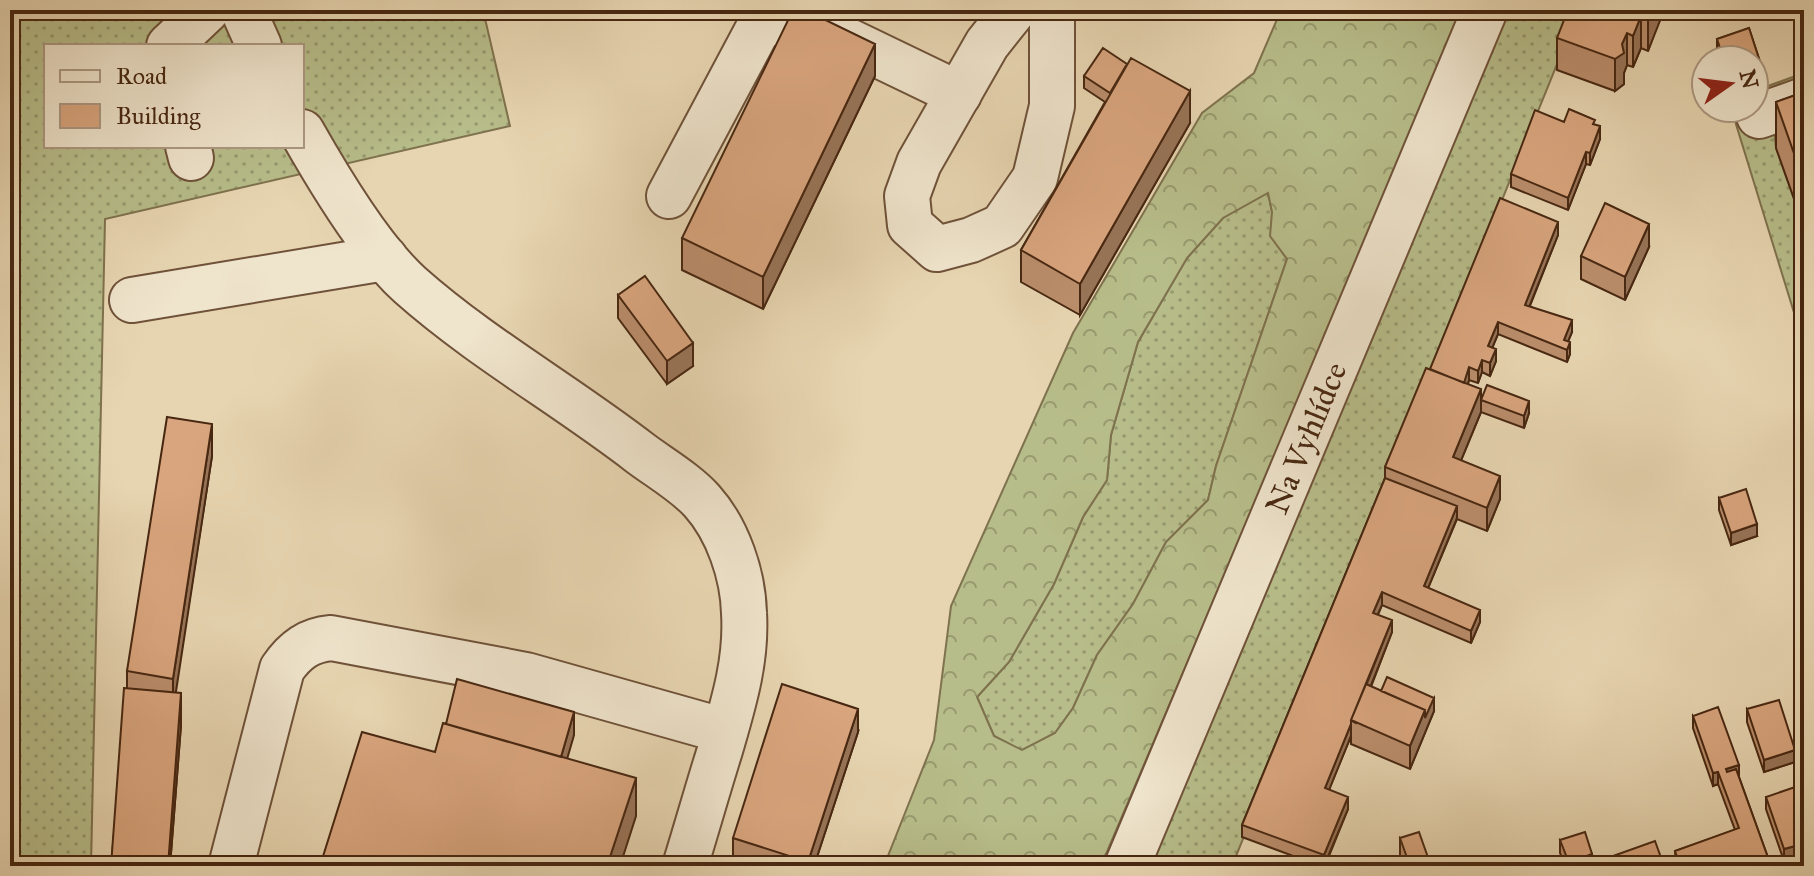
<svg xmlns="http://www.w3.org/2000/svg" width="1814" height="876" viewBox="0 0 1814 876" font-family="'IM FELL Great Primer',serif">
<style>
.grass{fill:url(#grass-dots);stroke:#7f724e;stroke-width:2;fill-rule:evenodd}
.forest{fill:url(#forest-crowns);stroke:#7f724e;stroke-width:2;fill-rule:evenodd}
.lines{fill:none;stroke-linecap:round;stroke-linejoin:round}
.minor-casing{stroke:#6f5239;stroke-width:48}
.minor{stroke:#efe4cc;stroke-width:44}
.wall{fill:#bb8e6c;stroke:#472711;stroke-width:2}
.shaded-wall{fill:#987458;stroke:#472711;stroke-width:2}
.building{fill:#d9a57e;stroke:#472711;stroke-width:2}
.labels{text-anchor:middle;stroke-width:8;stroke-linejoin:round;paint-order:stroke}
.street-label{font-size:32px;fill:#472711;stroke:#efe4cc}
</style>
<defs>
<pattern id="grass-dots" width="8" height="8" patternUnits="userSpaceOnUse" patternTransform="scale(2)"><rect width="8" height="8" fill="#b7bd8a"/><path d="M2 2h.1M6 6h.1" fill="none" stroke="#979a6f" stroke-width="1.8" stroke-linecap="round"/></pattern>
<pattern id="forest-crowns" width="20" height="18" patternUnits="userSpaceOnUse" patternTransform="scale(2)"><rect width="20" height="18" fill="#b7bd8a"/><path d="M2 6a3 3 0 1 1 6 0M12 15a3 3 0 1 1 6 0" fill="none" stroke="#979a6f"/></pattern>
</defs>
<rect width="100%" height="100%" fill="#e7d5b1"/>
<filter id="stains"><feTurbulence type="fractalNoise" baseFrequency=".0025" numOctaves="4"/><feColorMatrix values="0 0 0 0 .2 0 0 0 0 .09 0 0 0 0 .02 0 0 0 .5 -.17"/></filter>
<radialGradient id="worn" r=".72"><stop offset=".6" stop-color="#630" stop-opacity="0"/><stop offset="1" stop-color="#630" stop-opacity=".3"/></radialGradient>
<path class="grass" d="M10,10H483L510,126L105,219L91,866H10ZM46,46H302V146H46Z
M1495,10H1579L1232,866H1143Z
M1804,73V89L1774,130L1776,148L1804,227V345L1731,108H1754V91Z
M1268,192L1272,212L1271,236L1287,259L1216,466L1208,500L1166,542L1133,604L1097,655L1073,708L1055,733L1022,751L994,736L977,697L1009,662L1054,584L1083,517L1107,480L1111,435L1138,342L1187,258L1223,218Z"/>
<path class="forest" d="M1281,10H1464L1101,866H884L934,740L951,606L1073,333L1202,113L1254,73ZM1268,193L1272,212L1270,236L1287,259L1216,466L1208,500L1166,542L1133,604L1097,655L1073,708L1055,733L1022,750L994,736L977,697L1009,662L1054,584L1083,517L1107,480L1111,435L1138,342L1187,258L1223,218Z"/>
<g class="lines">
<g class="minor-casing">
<g id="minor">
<path d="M243,10L259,46"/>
<path d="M1014,10L987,44L919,163L907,196L910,225L937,249L971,240L1002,226L1035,178L1052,106V10"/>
<path d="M169,46L207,10"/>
<path d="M1759,116L1804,100"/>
<path d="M302,132C328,178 371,250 410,285C481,348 565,395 640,453C660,468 686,483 702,501C728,530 743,575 744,613C747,661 733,705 720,750C708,788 697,827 685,866"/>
<path d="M188,146L191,158"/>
<path d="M669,196L759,27L787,18L822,28L959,94"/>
<path d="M132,300L385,258"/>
<path d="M231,866L282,669C295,650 309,640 331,638L526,675L725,731"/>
<path id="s1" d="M1127,866L1485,10"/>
</g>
</g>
<use href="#minor" class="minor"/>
</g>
<path class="wall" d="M651,10H675L673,18Z
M1663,10L1648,51L1641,48L1633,67L1627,65L1624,73V84L1615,91L1557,70V38Z
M1749,28L1762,68V80L1754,83V60H1720L1717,51V39Z
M875,76L763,309L682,270V238Z
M1084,76L1190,123L1080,315L1021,282V250L1105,102L1084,88Z
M1804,92V227L1776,148V102Z
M1564,122L1600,139L1590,165L1586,164L1568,210L1511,187V174Z
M1558,235L1530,306L1572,332L1568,341L1570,354L1567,362L1498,334L1492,348L1496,361L1490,376L1482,372L1478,383L1469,380L1468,384L1481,400L1529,413L1524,428L1481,412L1461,460L1500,499L1487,531L1457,519L1428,588L1480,622L1471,643L1382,605L1378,615L1392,632L1371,687L1434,711L1410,769L1351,744V736L1329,789L1348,809L1325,866H1320L1242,837V825L1385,478V467L1430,369Z
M1649,247L1625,300L1581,279V256Z
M618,295L693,366L667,384L618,318Z
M212,456L175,692L181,725L170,866H111L127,689V671Z
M1719,498L1757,536L1731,545L1719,510Z
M1747,709L1795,762L1764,772L1747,722Z
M1693,716L1739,777L1771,866H1676L1675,851L1735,830L1718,784L1713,786L1693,728Z
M858,732L814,866H726L733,859V838Z
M1804,795V866H1802L1799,857L1784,861L1766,809V797Z
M1400,838L1431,866H1402L1400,861Z
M1560,840L1592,864L1664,866H1566L1560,853Z"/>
<path class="shaded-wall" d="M1651,10H1663V13L1648,51V19Z
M1641,16V48L1633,67V36Z
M1627,33V65L1624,73V84L1615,91V59Z
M875,44V76L763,309V277Z
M1762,68V80L1754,83V71Z
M1190,91V123L1080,315V284Z
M1600,126V139L1590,165V153Z
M1586,152V164L1568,210V198Z
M1558,222V235L1525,317V305Z
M1649,224V247L1625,300V277Z
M1572,320V332L1565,349L1564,340Z
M1498,322V334L1488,358V346Z
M1570,342V354L1567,362V350Z
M693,343V366L667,384V361Z
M1496,349V361L1490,376V363Z
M1482,360V372L1478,383V371Z
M1469,367V380L1460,405V393Z
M1481,389V412L1453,480V457Z
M1529,401V413L1524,428V416Z
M212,424V456L173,711V679Z
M1500,476V499L1487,531V508Z
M1457,506V518L1424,598V586Z
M1757,524V536L1731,545V533Z
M1382,592V605L1373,625V613Z
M1480,610V622L1471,643V631Z
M1392,620V632L1356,723L1352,721Z
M181,693V725L170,866H168Z
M1434,698V711L1410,769V746L1425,710Z
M858,709V732L814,866H808V862Z
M574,712V735L557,794V771Z
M1351,724V736L1325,800V788Z
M1795,750V762L1764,772V760Z
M1739,765V777L1726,781V769Z
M1718,772V784L1713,786V773Z
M636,778V816L620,866H607Z
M1348,797V809L1324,866V855Z
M1799,845V857L1784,861V849Z
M1592,854V866H1569V863Z"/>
<path class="building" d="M793,10H805L875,44L763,277L682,238Z
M1568,10H1651L1648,19L1641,16L1633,36L1627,33L1622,44L1624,53L1615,59L1557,38Z
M1749,28L1762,68L1754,71V60H1724L1717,39Z
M1103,48L1127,64L1110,93L1084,76Z
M1131,58L1190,91L1080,284L1021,250Z
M1804,92V182L1776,102Z
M1569,109L1595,120L1593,124L1600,126L1590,153L1586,152L1568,198L1511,174L1535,110L1564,122Z
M1500,198L1558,222L1525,305L1572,320L1564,340L1570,342L1567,350L1498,322L1488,346L1496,349L1490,363L1482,360L1478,371L1469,367L1464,383L1430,369Z
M1605,203L1649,224L1625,277L1581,256Z
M645,276L693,343L667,361L618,295Z
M1426,368L1481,389L1453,457L1500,476L1487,508L1385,467Z
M1487,385L1529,401L1524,416L1481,400Z
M167,417L212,424L173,679L127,671Z
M1385,478L1457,506L1424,586L1480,610L1471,631L1382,592L1373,613L1392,620L1351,720V724L1325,788L1348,797L1324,855L1242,825Z
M1746,489L1757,524L1731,533L1719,498Z
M1387,677L1434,698L1425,718V710L1381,691Z
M457,679L574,712L561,757L446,724Z
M782,684L858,709L808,862L733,838Z
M1366,684L1425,710L1410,746L1351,720Z
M124,688L181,693L168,866H111Z
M1779,700L1795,750L1764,760L1747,709Z
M1718,707L1739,765L1726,769L1727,772L1736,769L1771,866H1680L1675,851L1739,828L1718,772L1713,773L1693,716Z
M443,723L636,778L607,866H320L362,732L435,752Z
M1798,786L1802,796L1804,795V859L1799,845L1784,849L1766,797Z
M1419,832L1431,866H1410L1400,838Z
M1585,832L1592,854L1569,863L1560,840Z
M1655,841L1664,866H1585Z
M728,858L758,866H726Z"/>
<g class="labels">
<g class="street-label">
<text dy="11" stroke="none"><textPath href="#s1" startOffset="464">Na Vyhlídce</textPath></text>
</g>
</g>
<rect width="1814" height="876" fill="none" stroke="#e7d5b1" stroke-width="40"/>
<rect x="12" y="12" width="1790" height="852" fill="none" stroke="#472711" stroke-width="4"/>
<rect x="20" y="20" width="1774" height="836" fill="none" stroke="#472711" stroke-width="2"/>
<rect x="44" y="44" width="260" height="104" fill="#efe4cc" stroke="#ac9881" stroke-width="2"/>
<rect x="60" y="70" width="40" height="12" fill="#efe4cc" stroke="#ac9881" stroke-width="2"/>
<text x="116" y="84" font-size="24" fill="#472711">Road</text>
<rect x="60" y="104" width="40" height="24" fill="#d9a57e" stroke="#ac9881" stroke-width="2"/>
<text x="116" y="124" font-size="24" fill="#472711">Building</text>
<g transform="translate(1730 84) rotate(76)"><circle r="38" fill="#efe4cc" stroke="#ac9881" stroke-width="2"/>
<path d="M0-6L14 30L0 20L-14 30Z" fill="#8f2418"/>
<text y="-12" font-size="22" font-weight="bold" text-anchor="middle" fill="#472711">N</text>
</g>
<rect width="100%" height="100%" filter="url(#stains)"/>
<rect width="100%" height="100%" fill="url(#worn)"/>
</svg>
